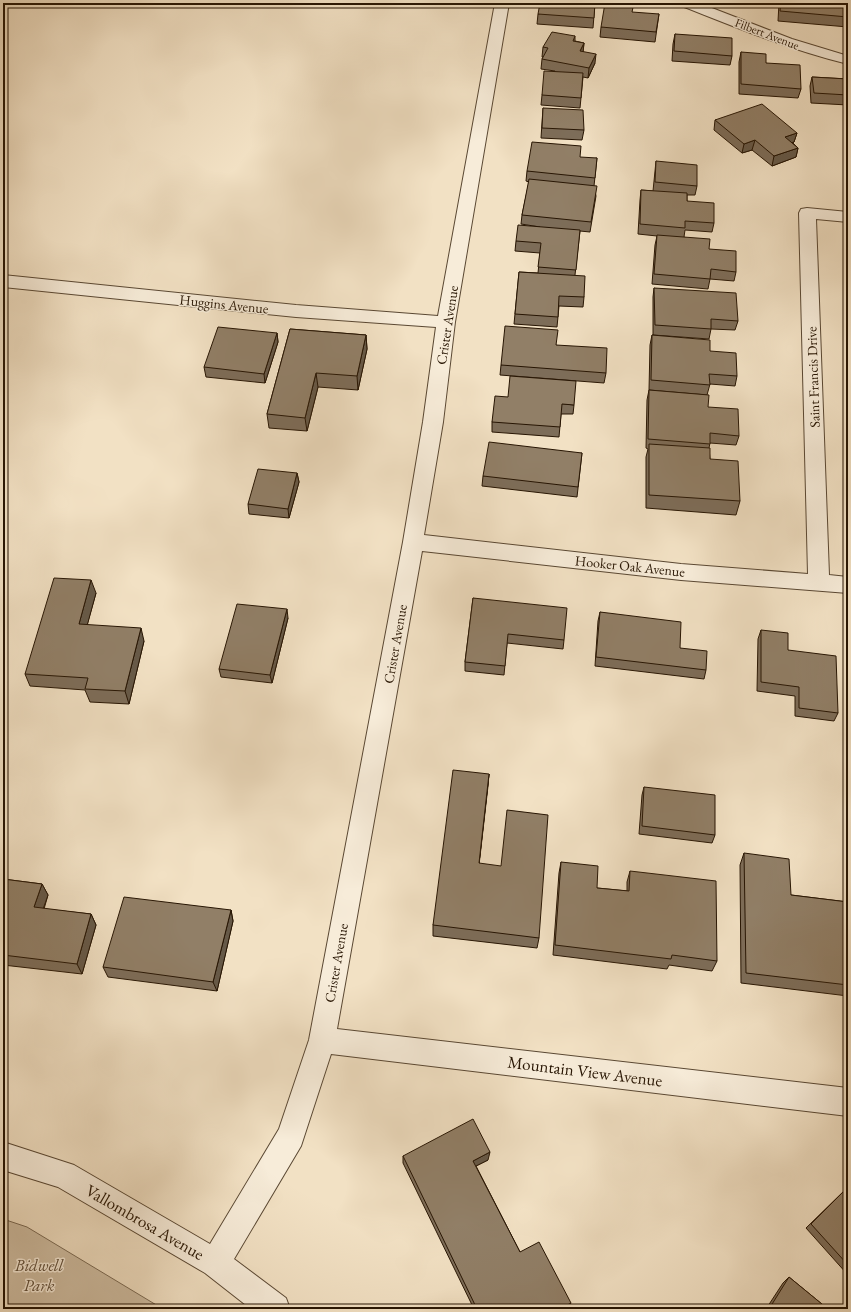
<svg xmlns="http://www.w3.org/2000/svg" width="851" height="1312" viewBox="0 0 851 1312" font-family="'EB Garamond',serif">
<style>
.green{fill:#cfbea3;stroke:#7b6a53}
.lines{fill:none;stroke-linecap:round;stroke-linejoin:round}
.minor-casing{stroke:#5a4833;stroke-width:2}
.minor{fill:#f7ecd9;fill-rule:evenodd}
.wall{fill:#7d6d59;stroke:#271503}
.shaded-wall{fill:#665948;stroke:#271503}
.building{fill:#917f67;stroke:#271503}
.labels{text-anchor:middle;stroke-width:3;stroke-linejoin:round;paint-order:stroke}
.far-street-label{font-size:12px;fill:#271503;stroke:#f7ecd9}
.street-label{font-size:14px;fill:#271503;stroke:#f7ecd9}
.near-street-label{font-size:17px;fill:#271503;stroke:#f7ecd9}
.near-park-label{font-size:17px;font-style:italic;fill:#62503b;stroke:#f7ecd9}
</style>
<rect width="100%" height="100%" fill="#f2e1c4"/>
<filter id="stains"><feTurbulence type="fractalNoise" baseFrequency=".005" numOctaves="4"/><feColorMatrix values="0 0 0 0 .2 0 0 0 0 .09 0 0 0 0 .02 0 0 0 .5 -.17"/></filter>
<radialGradient id="worn" r=".72"><stop offset=".6" stop-color="#630" stop-opacity="0"/><stop offset="1" stop-color="#630" stop-opacity=".3"/></radialGradient>
<path class="green" d="M3,1219L27,1227L163,1309H3Z"/>
<g class="lines">
<g class="minor-casing">
<path id="minor" d="M64,3H83L81,6L71,7L66,6Z
M495,3H509L455,322L443,422L424,535L681,564L808,574L799,213L801,209L807,208L848,212V222L816,219L829,575L848,577V593L681,580L422,551L337,1029L848,1088V1116L331,1054L301,1146L234,1259L286,1298L290,1309H251L205,1273L58,1187L3,1170V1142L74,1165L210,1244L279,1129L309,1040L403,542L423,422L436,327L296,317L3,287V275L296,305L438,316Z
M680,3H699L792,39L848,56V64C791,50 737,28 682,6Z"/>
</g>
<use href="#minor" class="minor"/>
</g>
<path class="wall" d="M595,3L593,28L537,24L538,14Z
M779,3H848V27L778,21Z
M659,14L655,42L600,37L601,27Z
M675,34L732,56L730,65L672,61L673,44Z
M575,36V41L584,43L583,51L595,63L588,78L583,77L580,108L541,105L542,95L555,71L541,69L542,59L543,57H542L543,47Z
M741,52L766,63L801,89L798,98L739,94V62Z
M812,77L848,79V105L811,103L810,86Z
M543,108L584,130L582,140L541,138Z
M715,120L797,133L794,142L793,143L798,148L796,157L772,166L752,150L742,153L714,130Z
M847,132H848V170H846L844,141Z
M597,158L594,186L596,196L590,232L580,231L575,275L584,297L583,307L559,306L557,327L514,324L519,272L538,273L540,253L515,251L516,241L540,227L521,224L522,215L529,182L526,181L527,171Z
M656,161L697,186L695,195H687V201L714,223L712,232L685,230L684,237L709,249L736,272L734,281L710,279L708,289L652,284L655,245L657,236L638,234L640,200L641,190L653,191Z
M654,288L738,321L735,330L711,329L709,339L653,335V297Z
M290,329L366,335L367,349L358,390L318,387L307,431L269,428L267,414Z
M277,333L278,342L265,383L206,377L204,367Z
M652,335L710,351L737,376L735,386L710,384L707,395L649,390L650,345Z
M556,345L606,373L604,383L500,375L501,365Z
M649,390L708,407L739,436L736,445L710,443L709,448L710,459L740,501L736,515L646,508V457L648,449L646,448L647,400Z
M508,397L574,405L573,414H561L559,437L492,432V422Z
M582,453L577,497L482,486L483,476Z
M297,473L299,482L289,518L249,514L248,504Z
M96,593L87,625L144,641L129,704L90,702L85,690L30,686L25,674Z
M473,598L564,640L563,649L507,643L504,675L465,671V662Z
M600,612L680,648L706,670L704,679L595,666L598,621Z
M288,618L272,683L221,677L219,669Z
M761,630L788,650L838,713L834,721L795,716V696L757,691L758,639Z
M489,774L479,863L539,938L537,948L433,936V925Z
M644,787L715,835L712,843L639,834L642,795Z
M744,853L791,895L848,902V996L741,983L740,865Z
M561,862L597,888L627,891V882L630,871L717,961L712,971L669,965L667,969L553,955L559,873Z
M3,879L42,884L48,895L44,909L91,914L96,925L82,974L3,965Z
M231,910L233,921L217,991L108,977L103,967Z
M403,1156L488,1160L476,1166L520,1252L568,1308L567,1309H474L403,1163Z
M848,1187V1275L806,1228Z
M789,1277L828,1309H766L783,1283Z"/>
<path class="shaded-wall" d="M584,43L583,53L580,51Z
M596,54L595,63L588,78L589,68Z
M797,133L794,142L783,146L785,137Z
M755,140L752,150L742,153L744,144Z
M798,148L796,157L772,166L774,156Z
M277,333L278,342L265,383L264,374Z
M366,335L367,349L358,390L357,376Z
M316,373L318,387L307,431L305,418Z
M297,473L299,482L289,518L288,509Z
M91,580L96,593L84,637L79,624Z
M287,609L288,618L272,683L270,675Z
M141,628L144,641L129,704L125,691Z
M489,774L488,786L478,874L479,863Z
M42,884L48,895L40,918L34,907Z
M231,910L233,921L217,991L213,982Z
M91,914L96,925L82,974L77,964Z
M490,1152L488,1160L472,1168L473,1161Z
M571,1303L568,1308L567,1309H560Z"/>
<path class="building" d="M540,3H595L594,18L538,14Z
M605,3H634L632,12L659,14L656,32L601,27Z
M781,3H848V17L780,11Z
M552,32L575,36L573,41L584,43L580,51L596,54L589,68L542,59L548,48L543,47Z
M675,34L732,38V56L674,51Z
M741,52L766,54V63L800,65L801,89L741,84Z
M544,71L583,73L581,98L542,95Z
M812,77L848,79V95L814,93Z
M762,104L797,133L785,137L798,148L774,156L755,140L744,144L715,120Z
M543,108L583,110L584,130L542,128Z
M847,132H848V151Z
M532,142L581,146L580,157L597,158L595,178L527,171Z
M656,161L697,165V186L655,182Z
M529,179L597,186L591,222L522,215Z
M641,190L687,193V201L714,203V223L685,221V228L640,224Z
M518,225L580,230L576,270L538,267L541,243L516,241Z
M657,235L710,239L709,249L736,251V272L711,269L710,279L654,274Z
M519,272L585,276L584,297L559,296L558,317L515,314Z
M654,288L736,293L738,321L711,319V329L655,325Z
M505,326L558,330L556,345L607,348L606,373L501,365Z
M218,327L277,333L264,374L204,367Z
M290,329L366,335L357,376L316,373L305,418L267,414Z
M652,335L710,340V351L736,353L737,376L709,374L710,385L651,380Z
M510,376L576,381L574,405L562,404L560,427L492,422L495,396L508,397Z
M649,390L709,395L708,407L738,409L739,436L710,433V444L648,439Z
M489,442L582,453L578,487L483,476Z
M649,444L710,448V459L738,461L740,501L649,495Z
M258,469L297,473L288,509L248,504Z
M54,578L91,580L79,624L141,628L125,691L85,689L88,678L25,674Z
M473,598L567,608L564,640L508,634L505,666L465,662Z
M237,604L287,609L270,675L219,669Z
M600,612L681,622L680,648L707,651L706,670L596,657Z
M761,630L788,633V650L836,656L838,713L799,708V687L761,682Z
M453,770L489,774L479,863L501,866L507,810L548,815L539,938L433,925Z
M644,787L715,795V835L642,826Z
M744,853L789,859L791,895L848,902V985L746,973Z
M561,862L598,866L597,888L629,891L630,871L716,881L717,961L672,955L671,959L555,945Z
M3,879L42,884L34,907L91,914L77,964L3,955Z
M124,897L231,910L213,982L103,967Z
M473,1119L490,1152L473,1161L520,1252L539,1242L571,1303L560,1309H477L403,1156Z
M848,1187V1265L811,1224Z
M789,1277L828,1309H769Z"/>
<g class="labels">
<g class="far-street-label">
<text transform="translate(767 34) rotate(21)" y="4">Filbert Avenue</text>
</g>
<g class="street-label">
<text transform="translate(224 304) rotate(6)" y="5">Huggins Avenue</text>
<text transform="translate(447 325) rotate(-81)" y="5">Crister Avenue</text>
<text transform="translate(813 377) rotate(-92)" y="5">Saint Francis Drive</text>
<text transform="translate(630 566) rotate(6)" y="5">Hooker Oak Avenue</text>
<text transform="translate(395 644) rotate(-80)" y="5">Crister Avenue</text>
<text transform="translate(336 963) rotate(-80)" y="5">Crister Avenue</text>
</g>
<g class="near-street-label">
<text transform="translate(585 1071) rotate(7)" y="6">Mountain View Avenue</text>
<text transform="translate(145 1222) rotate(30)" y="6">Vallombrosa Avenue</text>
</g>
<g class="near-park-label">
<text x="39" y="1271">Bidwell<tspan x="39" dy="20">Park</tspan></text>
</g>
</g>
<rect width="851" height="1312" fill="none" stroke="#f2e1c4" stroke-width="16"/>
<rect x="4" y="4" width="843" height="1304" fill="none" stroke="#271503" stroke-width="2"/>
<rect x="8" y="8" width="835" height="1296" fill="none" stroke="#271503"/>
<rect width="100%" height="100%" filter="url(#stains)"/>
<rect width="100%" height="100%" fill="url(#worn)"/>
</svg>
